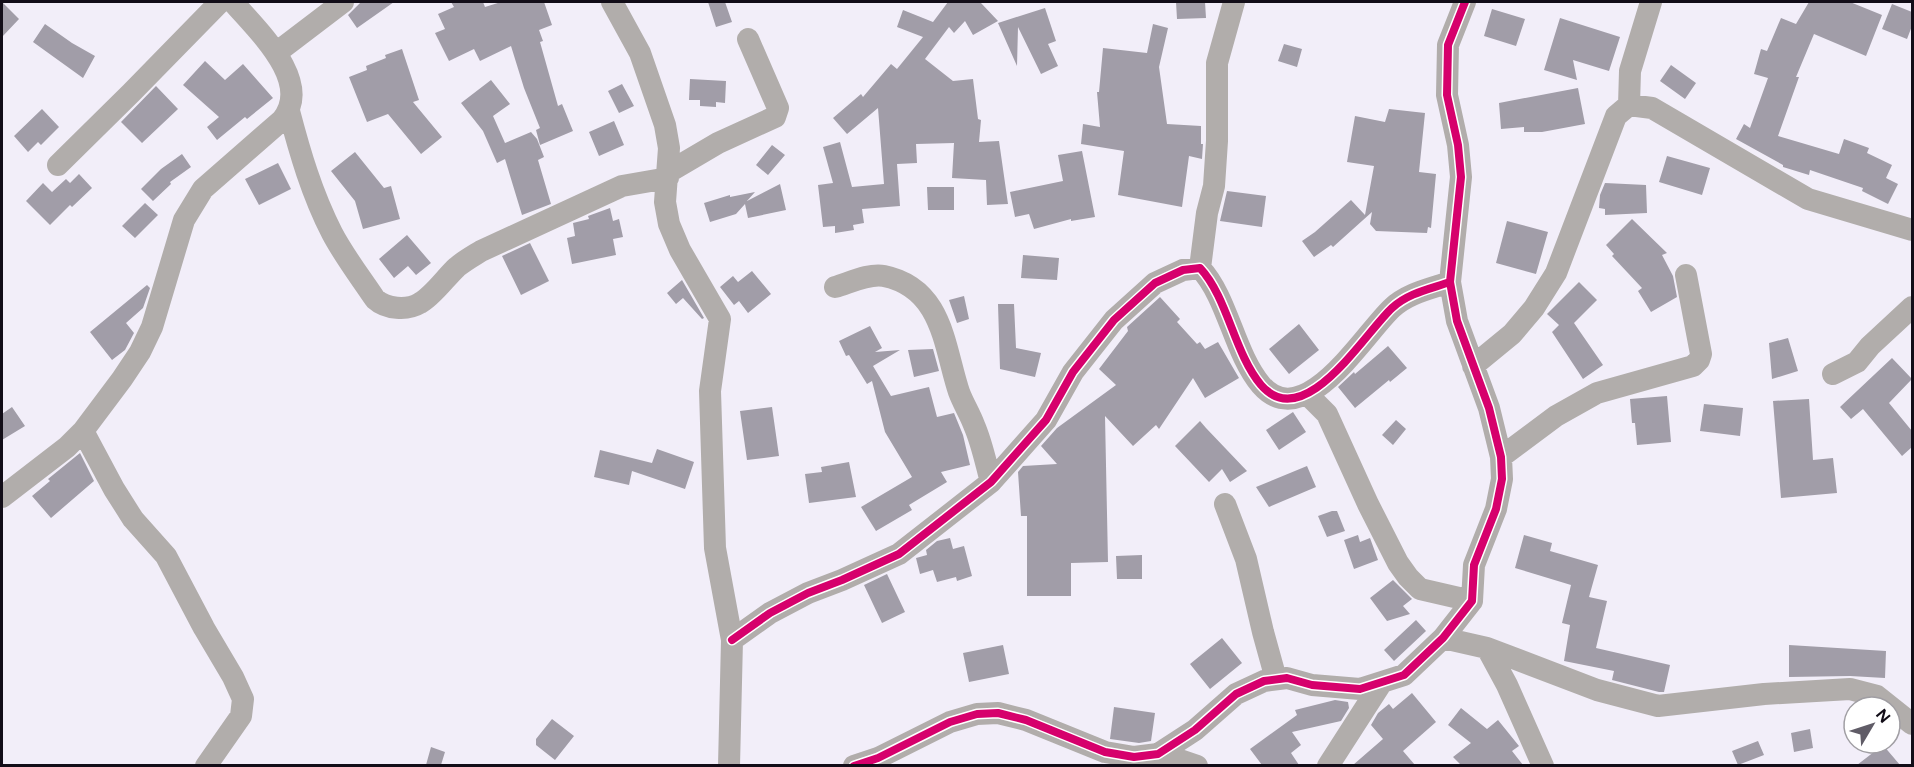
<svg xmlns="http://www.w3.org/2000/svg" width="1914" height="767" viewBox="0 0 1914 767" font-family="Figtree,sans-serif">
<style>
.building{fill:#a19da8}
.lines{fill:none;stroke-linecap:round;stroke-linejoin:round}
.minor{stroke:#b1adab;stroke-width:22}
.cycleway-casing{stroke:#fff;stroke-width:11}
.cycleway{stroke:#d6006c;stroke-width:8}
</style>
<rect width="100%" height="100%" fill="#f2eef9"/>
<path class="building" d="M2,2L19,19L2,37Z
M361,2H394L357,28L348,15Z
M451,2H483L485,7L501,2H544L552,25L539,30L543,41L540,42L558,106L562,104L573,131L540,145L536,130L540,128L524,88L511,46L480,61L474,49L449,61L435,33L445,29L438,14L454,7Z
M708,2H725L732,22L716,27Z
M948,2H982L981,3L998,21L973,35L965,21L954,33L949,27L925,59L953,81L973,79L978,119L981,120L979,142L999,141L1008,204L987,205L986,180L952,178L954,143L916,144L917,163L897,164L900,206L862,209L864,223L853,225L854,230L835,233V226L823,227L818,185L833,183L823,147L840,142L852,187L884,184L878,108L847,134L833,118L861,94L863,97L891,64L897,69L923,37L897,27L903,10L933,22Z
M1176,2H1205L1206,18L1177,19Z
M1809,2H1850L1882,15L1866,56L1814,34L1796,77H1799L1778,136L1839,154L1844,139L1869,148L1867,153L1892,165L1886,178L1898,184L1888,204L1862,191L1863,188L1810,170L1809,175L1783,167V165L1736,139L1744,124L1750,128L1768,78L1754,74L1761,49L1767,51L1781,18L1796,24Z
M1892,4L1912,12V26L1907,39L1882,29Z
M1045,8L1056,41L1048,44L1058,66L1041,74L1018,27L1017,66L998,23Z
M1492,9L1525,19L1516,46L1484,36Z
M1560,18L1620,37L1609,71L1573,60L1577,80L1544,70Z
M45,24L72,43L95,56L83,78L33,42Z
M1153,24L1168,28L1159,67L1167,124L1201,126V144H1203L1202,159L1189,156L1182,207L1118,195L1124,151L1081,144L1083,124L1100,127L1097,92H1099L1103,48L1147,53Z
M1284,44L1302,49L1297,67L1278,61Z
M402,49L419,100L413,102L442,137L421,154L388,114L367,122L349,77L367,70L366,66L386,58L385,55Z
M205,61L225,80L243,64L273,98L247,119L245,117L217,140L207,127L219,117L183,85Z
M1671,65L1696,83L1685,99L1660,81Z
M690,79L726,81L725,103L716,102V107L700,106V100H689Z
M491,80L510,104L493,116L505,143L531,132L537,139L544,157L538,160L551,204L522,215L505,159L497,163L483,131L461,103Z
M622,84L634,106L619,113L608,91Z
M156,86L178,109L142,143L121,122Z
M1578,88L1585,124L1542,132H1524V127L1501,129L1499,103Z
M42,109L59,127L41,145L38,142L28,152L14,136Z
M1389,109L1425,113L1419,172L1436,174L1431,228L1428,227L1427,233L1376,231L1370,224L1372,212L1333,247L1331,245L1314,257L1302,241L1315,232L1351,200L1365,215L1374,166L1347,162L1355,116L1385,122Z
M614,121L624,145L599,156L589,132Z
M772,145L785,155L768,175L756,165Z
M1082,151L1095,217L1071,221V219L1034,229L1029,214L1015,217L1010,192L1063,181L1058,155Z
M355,152L384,188L391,186L400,219L363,229L355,201L331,171Z
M182,154L191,167L170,182L171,184L153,201L141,189L161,169Z
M1667,156L1710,168L1702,195L1659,182Z
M278,163L291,189L259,205L245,179Z
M79,174L92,188L72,207L70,205L50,225L26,201L43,183L52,192L66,179L70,183Z
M1605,183L1646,185L1647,213L1605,215V209L1599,208L1600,195Z
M780,184L786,210L748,218L745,204L736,214L710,222L704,203L730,195V197L755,192L747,201Z
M927,187H954V210H928Z
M1227,191L1266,196L1262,227L1220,221Z
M145,203L158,215L135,238L122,226Z
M610,208L613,221L619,219L623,237L613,239L616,255L572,264L567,238L575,236L573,223L589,219L588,216Z
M1632,219L1667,253L1662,255L1673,276L1677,297L1651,312L1638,291L1642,288L1612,256L1614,254L1606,245Z
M1507,221L1548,232L1536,274L1496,263Z
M407,235L431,263L416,275L408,266L394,278L379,259Z
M530,243L549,281L521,295L502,256Z
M1023,255L1059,258L1057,280L1021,278Z
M752,271L771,294L748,313L739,301L734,305L720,287L733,276L738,282Z
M682,280L704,318L702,319L683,298L676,304L667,293Z
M1579,282L1597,300L1574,323L1603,365L1583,379L1552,332L1559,325L1547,314Z
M147,285L150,288L143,308L126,323L134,333L125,350L112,360L90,332Z
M964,296L969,319L957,323L949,300Z
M1160,297L1180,319L1177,322L1197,344L1200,342L1205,349L1218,342L1239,378L1205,398L1193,378L1159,429L1156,425L1133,446L1105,416L1108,562L1071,563V596H1027V516H1021L1018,472L1023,466L1057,464L1041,446L1057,428L1116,385L1099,369L1128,331L1127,327Z
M998,304H1014L1016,348L1041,353L1035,377L1000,369Z
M1299,324L1319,350L1289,374L1269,349Z
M870,326L882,348L875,352L900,350L873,366L891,396L929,387L937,417L954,413L963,435L970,465L941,472L947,482L909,505L912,510L876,531L861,507L912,477L885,432L872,381L867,384L849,355L846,356L839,341Z
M1788,338L1798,371L1772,379L1769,343Z
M1388,346L1407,368L1390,382L1389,380L1355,408L1338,387L1354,372L1355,374Z
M933,349L939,371L914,377L908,350Z
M1892,358L1912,379L1889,403L1912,431V447L1902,456L1863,409L1851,419L1840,407Z
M1667,396L1671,442L1637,445L1635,423H1632L1630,399Z
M1809,399L1813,460L1833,458L1837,493L1781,498L1773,401Z
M1704,404L1743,408L1740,436L1700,431Z
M12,407L25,426L2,440V414Z
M772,407L779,456L747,460L740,411Z
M1293,412L1306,432L1279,450L1266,430Z
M1396,420L1406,429L1393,445L1382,435Z
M1200,421L1206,428L1247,471L1230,482L1222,469L1209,482L1175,446Z
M657,449L694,462L685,489L632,471L629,485L594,477L600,450L652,463Z
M80,453L94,481L51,518L32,496L50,481L48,479Z
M849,462L856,497L809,503L805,474L822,472L821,467Z
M1307,466L1316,487L1269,507L1256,487Z
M1332,511H1337L1345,531L1327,537L1318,516Z
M1358,535L1360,542L1370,538L1378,560L1354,569L1344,540Z
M1524,535L1552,543L1550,551L1598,565L1589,597L1607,601L1596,648L1670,665L1664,692H1659L1612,680L1614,671L1564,661L1570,625L1562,623L1571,585L1515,568Z
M950,538L953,549L964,546L972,576L957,581L956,577L937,582L933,570L920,574L916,558L927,555L926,550L937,541Z
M1142,555V579H1117L1116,556Z
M887,574L905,612L882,623L864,585Z
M1393,580L1412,599L1403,606L1410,614L1387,621L1370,598Z
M1416,620L1426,631L1394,661L1384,650Z
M1222,638L1242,663L1210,689L1190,664Z
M1003,645L1009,674L969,682L963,653Z
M1789,645L1886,651L1885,678L1850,676L1789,677Z
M1412,693L1436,722L1403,751L1415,765H1353L1383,739L1371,725L1378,713L1389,704L1393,709Z
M1335,700L1348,702L1349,708L1341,721L1292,732L1301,745L1291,753L1299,765H1262L1250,749L1297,715L1295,710Z
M1114,707L1155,713L1151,741L1139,743L1110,739Z
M1461,708L1487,729L1498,720L1519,746L1512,751L1523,765H1461L1453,757L1471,743L1448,725Z
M552,719L574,736L555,760L536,745V739Z
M1810,729L1813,748L1794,752L1791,733Z
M1758,741L1764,755L1738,765L1732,751Z
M1883,745L1900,765H1857Z
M431,747L445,752L441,765H426Z"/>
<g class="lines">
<path class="minor" d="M612,2L640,53L665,125L669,148L665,202L669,224L680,250L720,319L710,391L715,548L732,640L729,766
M276,53L343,2
M1629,105L1630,71L1651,2
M289,111C300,153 312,194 332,233C344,256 361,278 375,299C386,309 407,311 420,303C433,296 446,277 457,267C464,261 473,256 481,251L622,186L668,178
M58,165L131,93L220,2
M667,173L718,143L775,117L778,108L748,39
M1200,268L1207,213L1214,186L1217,141V63L1234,2
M835,287C849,283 869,273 884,276C943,288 944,347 959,392C963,403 970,414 974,425C982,443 986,464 991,482
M1473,366L1512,334L1534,308L1556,273L1616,116L1629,105L1652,108L1808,199L1912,230
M1833,374L1857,362L1870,346L1912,307
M1308,395L1327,414L1368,504L1398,563L1408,577L1420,589L1472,601
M83,431L114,489L133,519L166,556L204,628L233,677L243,699L241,716L206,766
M1501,457L1556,416L1597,393L1693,366L1699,360L1701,354L1686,275
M2,497L67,447L83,431L122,379L140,352L152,327L184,220L203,189L282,120C314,82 257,30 233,2
M1225,504L1246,559L1263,632L1276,679
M1443,638L1487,648L1597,690L1658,706L1764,694L1850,689L1877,696L1912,724
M732,640L770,613L808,593L842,580L899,554L991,482L1046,420L1073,372L1114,320L1155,283L1183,270L1200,268C1228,298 1234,353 1261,385C1304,435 1364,334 1392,308C1408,293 1430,289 1450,282
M1487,648L1507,685L1543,766
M1159,753L1197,766
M854,766L878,758L950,722L977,714L998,713L1026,720L1105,752L1134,757L1158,754L1195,730L1236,694L1264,681L1287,678L1312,685L1360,689L1404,675L1443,638L1472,601L1474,565L1496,509L1502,479L1501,457L1489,408L1457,321L1450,282L1461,177L1458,145L1447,95L1448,45L1465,2
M1328,766L1382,682"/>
<g class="cycleway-casing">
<path id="cycleway" d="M732,640L770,613L808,593L842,580L899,554L991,482L1046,420L1073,372L1114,320L1155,283L1183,270L1200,268C1228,298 1234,353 1261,385C1304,435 1364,334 1392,308C1408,293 1430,289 1450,282
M854,766L878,758L950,722L977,714L998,713L1026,720L1105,752L1134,757L1158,754L1195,730L1236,694L1264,681L1287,678L1312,685L1360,689L1404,675L1443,638L1472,601L1474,565L1496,509L1502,479L1501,457L1489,408L1457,321L1450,282L1461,177L1458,145L1447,95L1448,45L1465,2"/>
</g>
<use href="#cycleway" class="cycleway"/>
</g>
<rect width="1914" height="767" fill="none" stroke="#120d18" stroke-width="6"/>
<g transform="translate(1872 725) rotate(51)"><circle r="28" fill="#ffffff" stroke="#a09ea3" stroke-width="1.5"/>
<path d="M0-4.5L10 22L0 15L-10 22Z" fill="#605c67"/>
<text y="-9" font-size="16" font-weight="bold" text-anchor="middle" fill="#120d18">N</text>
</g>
</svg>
